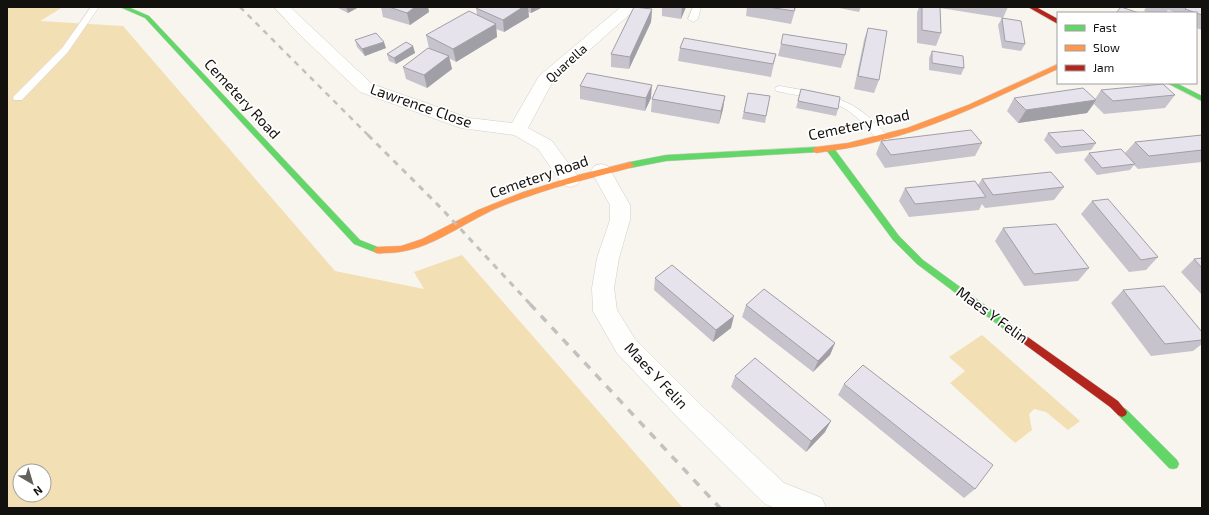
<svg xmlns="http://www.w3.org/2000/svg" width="1209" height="515" viewBox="0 0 1209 515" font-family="'Exo 2',sans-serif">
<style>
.green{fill:#f2dfb4;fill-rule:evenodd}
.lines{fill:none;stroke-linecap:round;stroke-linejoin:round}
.lane-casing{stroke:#d1ceca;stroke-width:1}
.street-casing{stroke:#d1ceca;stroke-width:1}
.fast-casing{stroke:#d1ceca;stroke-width:1}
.slow-casing{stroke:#d1ceca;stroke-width:1}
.jam-casing{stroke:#d1ceca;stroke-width:1}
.lane{fill:#fefefd;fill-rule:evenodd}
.street{fill:#fefefd;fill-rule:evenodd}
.fast{fill:#63d668;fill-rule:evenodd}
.slow{fill:#ff974d;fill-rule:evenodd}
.jam{fill:#b3261e;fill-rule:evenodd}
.rail-far2{stroke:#c2c1bf;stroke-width:2.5;stroke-dasharray:5.5 5.5;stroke-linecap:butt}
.rail-far1{stroke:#c2c1bf;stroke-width:3;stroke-dasharray:6 6;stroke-linecap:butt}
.rail{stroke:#c2c1bf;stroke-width:3.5;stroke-dasharray:8 8;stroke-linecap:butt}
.wall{fill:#c6c3cc}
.shaded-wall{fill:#a19fa6}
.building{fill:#e6e3ed;stroke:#a19fa6}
.labels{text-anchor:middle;stroke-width:3.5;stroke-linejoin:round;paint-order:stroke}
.far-street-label{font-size:13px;fill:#13110d;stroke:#fff}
.street-label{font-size:15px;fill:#13110d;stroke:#fff}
</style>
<rect width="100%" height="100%" fill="#f8f5ef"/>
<path class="green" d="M7,7H63L40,21L123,26L335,271L424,289L414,272L462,255L683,508H7ZM20,471H44V495H20Z
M982,335L1080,421L1068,430L1046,412L1034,409L1029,414L1032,430L1015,443L950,383L965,371L949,357Z"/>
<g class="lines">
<g class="lane-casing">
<path id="lane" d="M91,7H99L68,52L22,100H14L13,98L14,96L62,48Z
M693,7H701L698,19L693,22L688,19Z
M780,86C817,93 846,94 874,122C879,127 885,132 889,138L887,141H879C870,131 861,120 850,112C829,97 801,97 776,91L775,89L776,87Z"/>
</g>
<g class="street-casing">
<path id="street" d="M274,7H290L372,84L469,118L512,123L539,76L621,7H638L552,83L528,128L552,141L577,175L580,180L577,185L570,187L563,185L538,149L514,135L461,128L360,92L298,33Z
M601,164L608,166L630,205V220L619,258L614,288L617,310L635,339L702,406L784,483L822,498L826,508H775L765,504L684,424L617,353L593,311L592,288L597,258L610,220V205L591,171L594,166Z"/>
</g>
<g class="fast-casing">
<path id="fast" d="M120,7H128L149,16L360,240L380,248L381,250L380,252L377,253L354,244L145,18Z
M1167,83H1176L1202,96V101Z
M830,146L833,147L899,236L923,260L1011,324L1013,327L1011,330L1008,331L1005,330L917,264L893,240L827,151L826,149Z
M816,147L820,150L819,152L666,161L630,168L626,165L630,162L666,155Z
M1122,407L1126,409L1177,460L1179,464L1177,468L1173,469L1169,468L1118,415L1117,412L1118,409Z"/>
</g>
<g class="slow-casing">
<path id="slow" d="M1058,64V69C1000,95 942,126 879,141C858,147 837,150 816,153L812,150L816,147L848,143L907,128L968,105Z
M630,162L634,165L633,167C597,177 562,184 527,197C513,202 498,207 485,214C453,230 423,253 386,253C381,253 376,255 373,250L377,247L401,246L422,239L478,210L523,192L578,175Z"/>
</g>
<g class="jam-casing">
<path id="jam" d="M1028,7H1036L1058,19V24Z
M1008,323L1118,401L1127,412L1126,415L1122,417L1118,415L1110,407L1005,330L1003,327L1005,324Z"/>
</g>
<use href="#lane" class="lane"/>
<use href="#street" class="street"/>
<use href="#fast" class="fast"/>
<use href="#slow" class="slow"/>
<use href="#jam" class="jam"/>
<path class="rail-far2" d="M240,7L369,136"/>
<path class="rail-far1" d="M368,135L442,209L531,305"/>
<path class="rail" d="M530,304L720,508"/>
</g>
<path class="wall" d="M336,7H359L348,13Z
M381,7H428L429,12L410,25L383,17Z
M476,7H543L531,13L528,12L529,17L504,32L496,29L497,37L456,62L449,58L452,69L427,88L406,79L403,67L435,51L429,48L426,35L477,15L476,8Z
M662,7H686L681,19L662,16Z
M747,7H796L791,24L746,16Z
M834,7H861L859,12Z
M919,7H1008L1003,18L940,8L941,33L936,46L917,43V13Z
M1146,7H1202V30L1196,28V13H1177L1168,10L1166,13H1150L1144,11Z
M652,9L651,22L629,69L611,67V54Z
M1002,18L1025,44L1021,51L1002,48L998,25Z
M868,28L879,80L874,93L854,89L864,40Z
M355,40L386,48L365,56L357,47Z
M781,44L845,55L841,68L778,56Z
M413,46L415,53L396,64L389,61L387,54Z
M680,48L776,54L771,77L678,61Z
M932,51L964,68L961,75L929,70V58Z
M580,86L651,98L645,111L580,99Z
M801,89L838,109L836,116L796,108Z
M1101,90L1175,95L1165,108L1104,114L1094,104L1087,113L1018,123L1007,111L1014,98L1095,99Z
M748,93L770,96L765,123L742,119Z
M725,96L723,109L719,124L651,112L652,99Z
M1048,133L1096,143L1091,150L1056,154L1044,140Z
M1202,135V162L1138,169L1134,165L1130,170L1097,175L1084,160L1089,153H1125L1135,142Z
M881,141L982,143L975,156L885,168L876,154Z
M982,179L1064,187L1054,200L985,208L982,204L979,210L909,217L899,201L905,188L978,185Z
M1092,201L1158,257L1146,270L1129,272L1081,214Z
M1003,228L1089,268L1078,281L1024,286L995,241Z
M1202,258V295L1181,272L1194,259Z
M655,278L731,328L713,342L654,290Z
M1123,290L1202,332V344L1193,351L1151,356L1111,303Z
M746,305L835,343L830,355L813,372L742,317Z
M735,376L825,432L806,452L731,387Z
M844,384L975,489L964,498L838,395Z"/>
<path class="shaded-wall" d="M346,7H359L348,13Z
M415,7H428L429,12L410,25L407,13Z
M523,7H528L529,17L504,32L503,20Z
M531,7H543L531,13Z
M682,7H686L681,19Z
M652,9L651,22L629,69L630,57Z
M496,24L497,37L456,62L453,49Z
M384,42L386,48L365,56L362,49Z
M413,46L415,53L396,64L394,58Z
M449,56L452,69L427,88L424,75Z
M652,85L651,98L645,111L646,98Z
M725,96L723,109L719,124L721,111Z
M1096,100L1087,113L1018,123L1026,110Z
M734,316L731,328L713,342L716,330Z
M835,343L830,355L813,372L818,361Z
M831,421L825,432L806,452L811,441Z"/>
<path class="building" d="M389,7H415L407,13Z
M476,7H523L503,20L476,8Z
M634,7L652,9L630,57L611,54Z
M768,7H795L794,11Z
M922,7H940L941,33L922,30Z
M1121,7L1139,13H1116Z
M1187,7H1202V15L1185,9Z
M469,11L496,24L453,49L426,35Z
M1002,18L1021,21L1025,44L1005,41Z
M868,28L887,31L879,80L858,76Z
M376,33L384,42L362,49L355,40Z
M783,34L847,44L845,55L781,44Z
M684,38L776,54L773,64L680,48Z
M406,42L413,46L394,58L387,54Z
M428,48L449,56L424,75L403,67Z
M932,51L963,56L964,68L932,63Z
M587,73L652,85L646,98L580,86Z
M1163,84L1175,95L1113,101L1101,90Z
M658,85L725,96L721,111L652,99Z
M1083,88L1096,100L1026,110L1014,98Z
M801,89L840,97L838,109L798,101Z
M748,93L770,96L766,116L744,112Z
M971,130L982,143L891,155L881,141Z
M1083,130L1096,143L1061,147L1048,133Z
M1202,135V150L1149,156L1135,142Z
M1121,149L1135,164L1102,168L1089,153Z
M1051,172L1064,187L993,195L982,179Z
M975,181L986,197L915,204L905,188Z
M1108,199L1158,257L1141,260L1092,201Z
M1056,224L1089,268L1034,274L1003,228Z
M1202,258V268L1194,259Z
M672,265L734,316L716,330L655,278Z
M1164,286L1202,332V340L1165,344L1123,290Z
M764,289L835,343L818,361L746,305Z
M755,358L831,421L811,441L735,376Z
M863,365L993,465L975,489L844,384Z"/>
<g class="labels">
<g class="far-street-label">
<text transform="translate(566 63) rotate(-42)" y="5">Quarella</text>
</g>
<g class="street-label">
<text transform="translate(242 99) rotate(47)" y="5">Cemetery Road</text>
<text transform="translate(421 106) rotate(19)" y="5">Lawrence Close</text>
<text transform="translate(859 125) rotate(-12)" y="5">Cemetery Road</text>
<text transform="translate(539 177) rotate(-19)" y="5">Cemetery Road</text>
<text transform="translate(992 315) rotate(36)" y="5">Maes Y Felin</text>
<text transform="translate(656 376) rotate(47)" y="5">Maes Y Felin</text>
</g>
</g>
<rect width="1209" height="515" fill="none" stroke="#13110d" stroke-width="16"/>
<rect x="1057" y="12" width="140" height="72" fill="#ffffff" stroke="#a1a09e"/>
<rect x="1065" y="25" width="20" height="6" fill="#63d668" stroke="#a1a09e"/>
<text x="1093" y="32" font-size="12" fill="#13110d">Fast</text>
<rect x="1065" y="45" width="20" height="6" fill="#ff974d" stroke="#a1a09e"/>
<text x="1093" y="52" font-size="12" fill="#13110d">Slow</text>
<rect x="1065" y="65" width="20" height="6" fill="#b3261e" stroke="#a1a09e"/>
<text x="1093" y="72" font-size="12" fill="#13110d">Jam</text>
<g transform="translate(32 483) rotate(142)"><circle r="19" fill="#ffffff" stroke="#a1a09e"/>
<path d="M0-3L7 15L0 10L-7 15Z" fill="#63615c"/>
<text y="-6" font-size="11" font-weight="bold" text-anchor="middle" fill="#13110d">N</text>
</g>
</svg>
